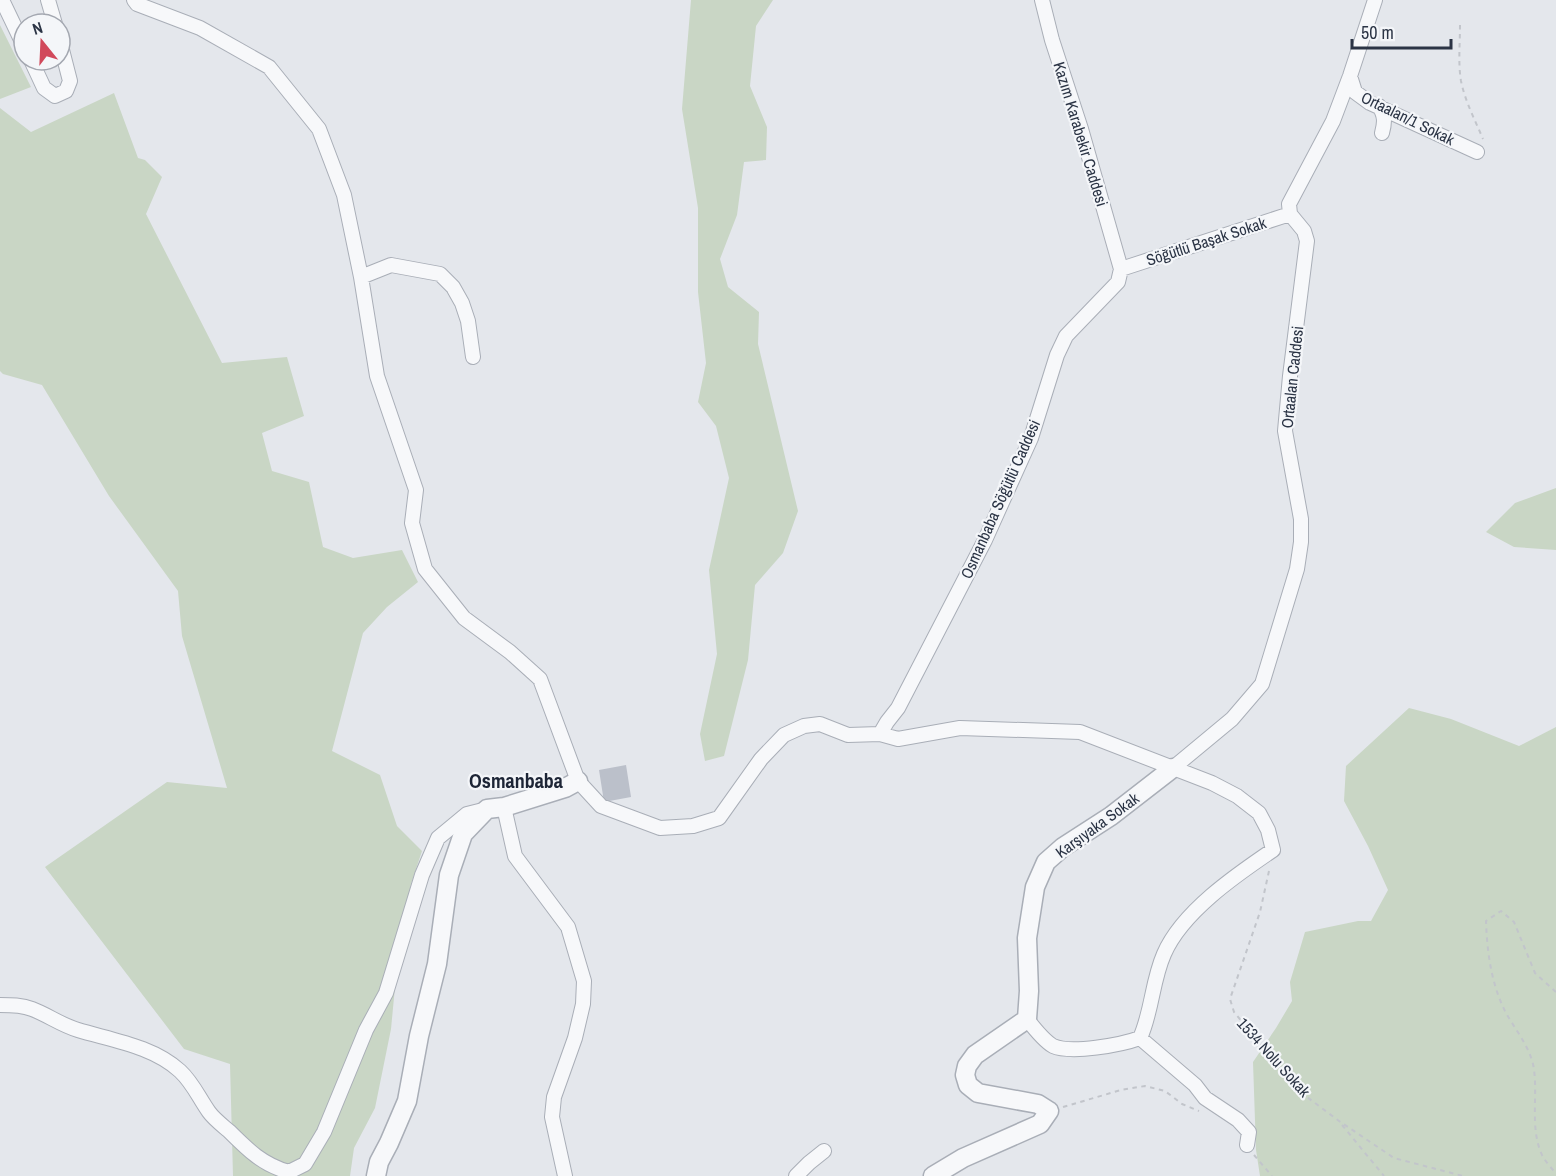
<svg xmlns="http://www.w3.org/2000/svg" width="1556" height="1176" viewBox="0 0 1556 1176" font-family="'Archivo Narrow',sans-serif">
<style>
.green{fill:#c9d6c5}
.building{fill:#bbc0ca}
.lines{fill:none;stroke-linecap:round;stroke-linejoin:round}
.minor-casing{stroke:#a9aeb7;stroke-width:16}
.tertiary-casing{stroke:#a9aeb7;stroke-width:21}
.path{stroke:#c2c5cb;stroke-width:2;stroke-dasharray:4.5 4.5;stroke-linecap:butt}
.minor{stroke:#f7f8fa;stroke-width:14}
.tertiary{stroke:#f7f8fa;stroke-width:18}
.labels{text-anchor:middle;stroke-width:4.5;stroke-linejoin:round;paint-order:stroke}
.street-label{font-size:16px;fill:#2b3445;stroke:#f4f6f9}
.quarter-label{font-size:20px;font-weight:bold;fill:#1d2536;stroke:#f4f6f9}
</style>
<rect width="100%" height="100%" fill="#e4e7ec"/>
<path class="green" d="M691,0H773L756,26L750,86L767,127L766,160L744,162L737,215L720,259L728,287L759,312L758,344L798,511L783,553L755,585L748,660L724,756L705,761L700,734L717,654L709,570L729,478L716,426L698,402L706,363L698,292V208L682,109Z
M0,25L31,87L0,99Z
M114,93L138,158L145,160L162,177L146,214L222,363L287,357L304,416L262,433L272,471L309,482L323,547L353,558L402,550L418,582L387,607L363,633L332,751L380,775L397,826L422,851L411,884L399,945L391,1029L375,1108L354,1148L350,1176H233L230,1064L184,1049L45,867L167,782L227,788L182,636L178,591L109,496L42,385L3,374L0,371V108L31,132Z
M1556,488V550L1514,547L1486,532L1515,503Z
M1409,708L1451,719L1519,746L1556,727V1176H1260L1256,1150L1253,1062L1276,1028L1292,1001L1290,982L1305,932L1358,921H1371L1388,890L1368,846L1344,801L1346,766Z"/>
<path class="building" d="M626,765L631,797L604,802L599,770Z"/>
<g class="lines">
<g class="minor-casing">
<path id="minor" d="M2,0L24,46
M48,0L55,24
M134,0L137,4L200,28L269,67L319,129L344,195L361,277L377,376L416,490L412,523L425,569L464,618L510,652L540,679L578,781L601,806L660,828L693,826L719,818L761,759L784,735L804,726L820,724L848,735L880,734L898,739L960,728L1080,732L1212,783L1237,796L1259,813L1268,830L1273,850C1236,875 1182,912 1164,954C1152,981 1152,1012 1140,1038C1121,1045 1071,1054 1053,1046C1043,1040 1034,1028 1027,1019
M31,60L44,88L55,96L66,91L70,81L60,42
M1350,76L1355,92L1370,103L1477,152
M1379,106C1385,116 1385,122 1382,133
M1121,269L1290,214
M361,277L391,265L440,274L453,287L462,303L468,321L473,357
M880,734L887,722L898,708L985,540L1031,438L1057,355L1066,336L1118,282L1121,269L1081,129L1052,40L1042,0
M1173,768L1232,719L1262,684L1297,569L1301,542V519L1285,431L1290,376L1307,241L1304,231L1290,214L1289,204L1333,121L1350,76L1375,0
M504,807L515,856L568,927L584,981L583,1004L575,1038L554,1097L552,1117L565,1176
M0,1005C11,1005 22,1005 32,1009C48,1015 61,1025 78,1030C111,1040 153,1046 180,1071C193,1083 199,1098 209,1112C214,1119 222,1125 229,1131C248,1150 263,1165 289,1172L305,1164L324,1132L366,1030L386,993L422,875L438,838L467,814L487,809
M1140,1038L1195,1085L1205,1098L1238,1120L1249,1132L1247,1145
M796,1176L809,1163L824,1151"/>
</g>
<g class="tertiary-casing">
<path id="tertiary" d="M376,1176L379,1162L389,1143L407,1101L419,1036L437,964L449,875L463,834L487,809L504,807L565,788L578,781
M933,1176L963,1158L1040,1124L1049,1111L1038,1104L978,1093L968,1085L965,1075L967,1066L975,1055L1027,1019L1029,991L1027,938L1035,887L1046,862L1063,847L1111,816L1173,768"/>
</g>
<path class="path" d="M1460,25C1460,44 1458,63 1461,81C1465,101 1475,120 1483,139
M1269,871L1260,912L1230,999L1234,1012L1299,1091L1339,1121L1394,1158L1463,1176
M1556,992L1535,973L1514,922L1501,911L1486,921C1487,951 1491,983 1505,1011C1514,1028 1528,1044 1533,1064C1539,1093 1529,1127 1542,1155C1545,1161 1551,1168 1556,1173
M1063,1107L1121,1090L1145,1086L1165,1091L1182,1104L1199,1111
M1342,1125L1384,1176
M1254,1155L1272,1176"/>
<use href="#minor" class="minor"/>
<use href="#tertiary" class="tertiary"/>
</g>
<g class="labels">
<g class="street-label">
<text transform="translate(1408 118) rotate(26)" y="6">Ortaalan/1 Sokak</text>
<text transform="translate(1081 134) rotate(73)" y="6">Kazım Karabekir Caddesi</text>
<text transform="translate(1206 241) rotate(-18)" y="6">Söğütlü Başak Sokak</text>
<text transform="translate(1292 377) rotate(-84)" y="6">Ortaalan Caddesi</text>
<text transform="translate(1000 499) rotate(-66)" y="6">Osmanbaba Söğütlü Caddesi</text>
<text transform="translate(1097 825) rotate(-36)" y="6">Karşıyaka Sokak</text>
<text transform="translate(1274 1057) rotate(48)" y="6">1534 Nolu Sokak</text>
</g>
<g class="quarter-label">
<text x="516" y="788">Osmanbaba</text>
</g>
</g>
<g transform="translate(42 42) rotate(342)"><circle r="28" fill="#f4f6f9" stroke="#a4a8b1" stroke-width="1.5"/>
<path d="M0-4.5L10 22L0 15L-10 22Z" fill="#d1495b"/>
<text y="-9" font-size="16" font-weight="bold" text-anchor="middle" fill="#2b3445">N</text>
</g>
<path d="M1352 39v9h99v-9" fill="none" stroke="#2b3445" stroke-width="3"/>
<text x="1361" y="39" font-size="18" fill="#2b3445" stroke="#f4f6f9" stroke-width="4.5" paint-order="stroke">50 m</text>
</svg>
